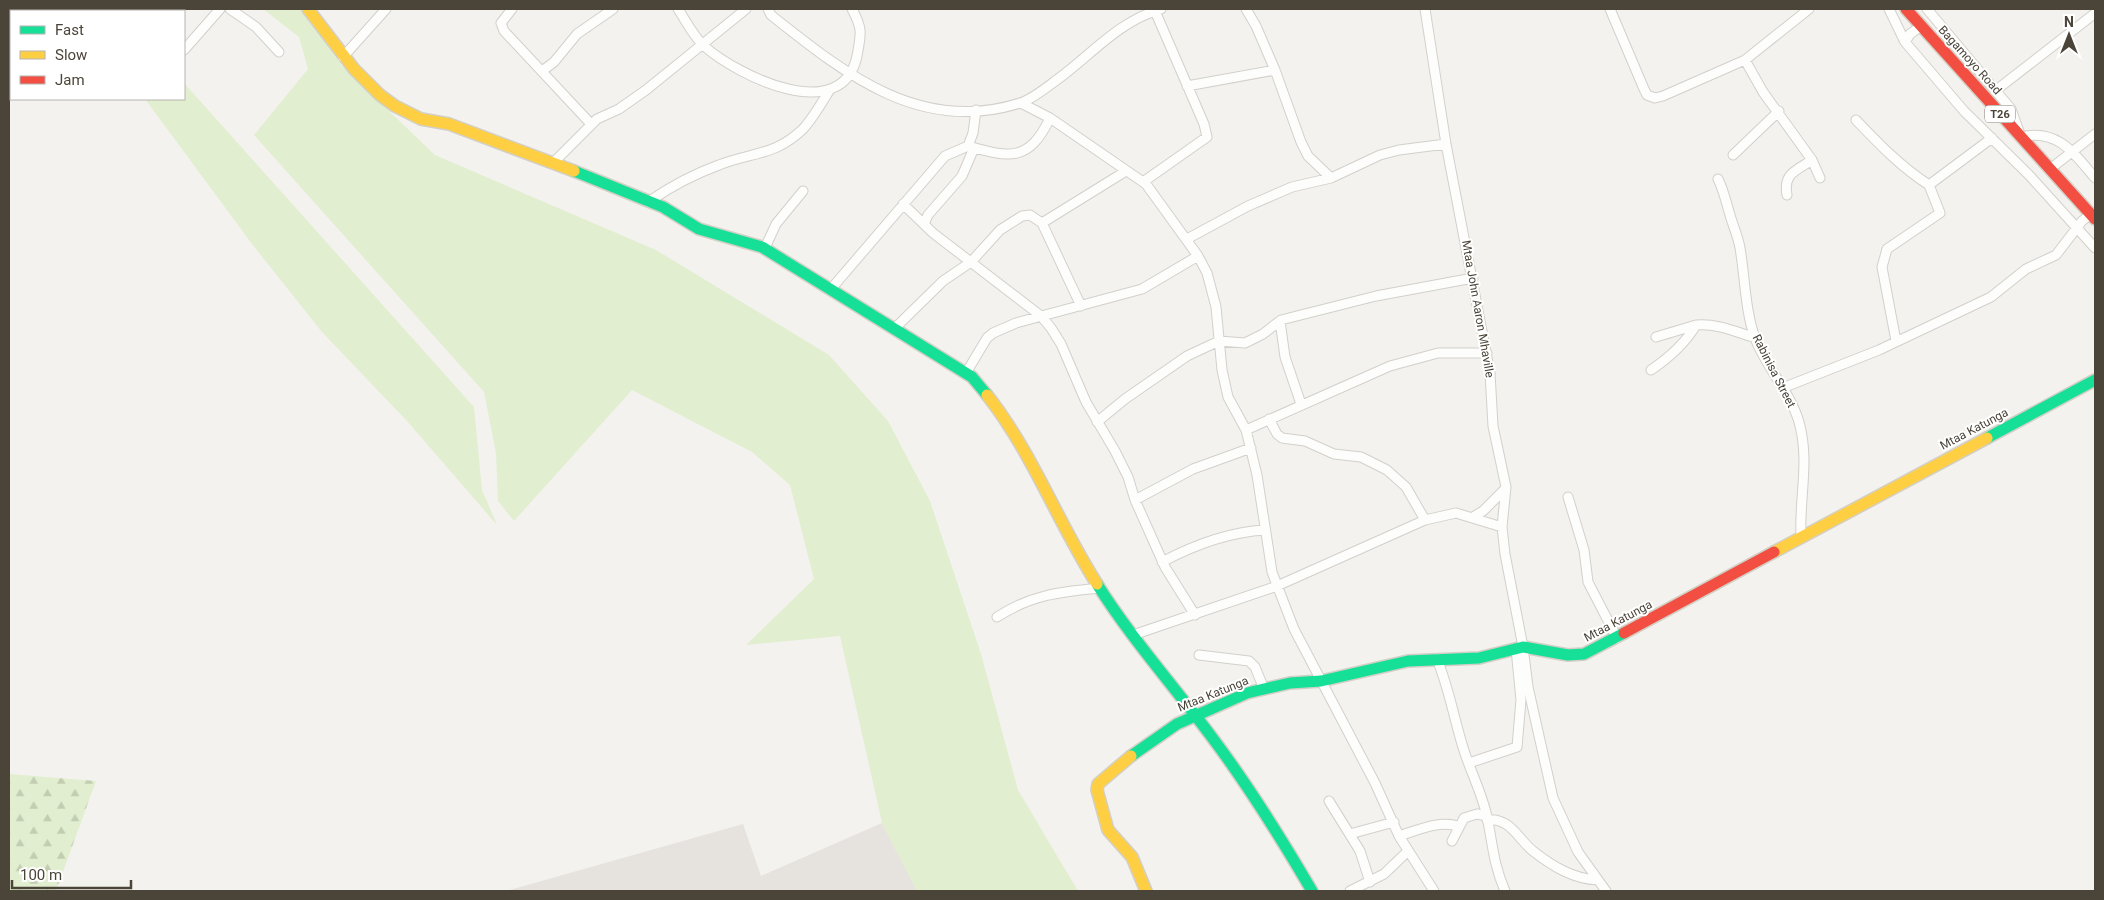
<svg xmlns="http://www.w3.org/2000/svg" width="2104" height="900" viewBox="0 0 2104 900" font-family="Roboto,sans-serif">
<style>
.industrial{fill:#e6e2de}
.green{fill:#e1eecf}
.forest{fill:url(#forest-firs)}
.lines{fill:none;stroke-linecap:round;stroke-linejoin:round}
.street-casing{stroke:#d2d0cb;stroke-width:11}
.fast-casing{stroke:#d3cfc5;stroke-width:14}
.slow-casing{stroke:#d3cfc5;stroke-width:14}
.jam-casing{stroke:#d3cfc5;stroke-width:14}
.street{stroke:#fdfdfc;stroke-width:9}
.fast{stroke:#16e098;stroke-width:11}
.slow{stroke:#ffcf43;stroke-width:11}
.jam{stroke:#f24e42;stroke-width:11}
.labels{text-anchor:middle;stroke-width:4;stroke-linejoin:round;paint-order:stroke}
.shield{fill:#fff;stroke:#817c74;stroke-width:1}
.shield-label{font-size:11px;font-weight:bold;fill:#4b4439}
.street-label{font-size:12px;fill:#4b4439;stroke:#fff}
</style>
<defs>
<pattern id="forest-firs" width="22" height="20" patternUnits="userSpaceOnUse" patternTransform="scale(1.25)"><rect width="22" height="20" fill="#e1eecf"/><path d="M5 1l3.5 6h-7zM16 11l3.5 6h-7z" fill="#c3cdb2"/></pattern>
</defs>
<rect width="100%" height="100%" fill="#f4f2ee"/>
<path class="industrial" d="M882,823L917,891H506L743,824L761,876Z"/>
<path class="green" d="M263,9H303L342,66L435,155L656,250L829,355L888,421L930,501L981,654L1018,790L1078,891H917L882,823L840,636L746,645L814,579L790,485L752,452L632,390L514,521L498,501L496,453L484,392L254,135L308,69L299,37Z
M184,83L474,407L482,490L497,525L407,421L322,332L252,244L145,99H184Z"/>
<path class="forest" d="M9,774L96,781L56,891H9Z"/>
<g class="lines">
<g class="street-casing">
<path id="street" d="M230,9L256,27L279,52
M512,9L501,23L504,31L591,124
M678,9C686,21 694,37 704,46C738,76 842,127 857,56C861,34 863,29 852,9
M768,9L771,15C844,73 920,135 1020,103C1033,99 1047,87 1058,79C1092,54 1119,21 1161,9
M1246,9L1256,26L1275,70L1301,142L1308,156L1331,178
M1425,9L1446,144L1490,373L1493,426L1506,487L1502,527L1505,554L1523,647L1528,687L1553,798L1578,852L1606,891
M1610,9L1644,89L1647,95L1655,98L1663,96L1745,60L1809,9
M1889,9L1905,42
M1927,9L2011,109L2021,137C2057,128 2074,153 2095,178
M1921,26L1910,34L1905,42L1964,111L2029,175L2095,248
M184,50L220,9
M343,57L386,9
M1745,60L1763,92L1812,160L1820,178
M542,71L554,62L577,34L613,9
M1187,86L1275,70
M1995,91L2094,14
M1021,103L1050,118L1146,184L1198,256L1207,273L1216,307L1222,370L1228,397L1246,430L1257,475L1272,572L1294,629L1375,783L1399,836L1434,891
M1856,120C1879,144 1901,167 1929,185
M968,146C1010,158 1029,162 1050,118
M1733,155L1779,111
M553,163L597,119L619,109L646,90L746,9
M2050,169L2095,134
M1718,179C1724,191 1726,202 1730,215C1733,226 1738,236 1740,248C1745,277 1745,310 1755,338C1766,368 1790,391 1799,422C1810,461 1799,498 1801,536
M1143,182L1207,137L1204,124L1155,11
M1787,195C1783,173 1796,171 1812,160
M648,202C670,187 694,174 719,165C752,152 775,156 803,129C813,118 821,104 829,91
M903,204L933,233L1041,316L1051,328L1061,344L1086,402L1115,451L1128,477L1135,500L1165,567L1195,615
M1042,223L1126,171
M924,224L928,215L962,176L974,148
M1187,239L1248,206L1292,187L1331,178L1380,155L1399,150L1446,144
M765,248L776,224L803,191
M831,289L945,156L968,146L973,133L976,110
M1280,321L1285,357L1301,404
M894,329L943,281L971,262L1000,230L1022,216L1030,215L1042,223L1081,306
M1656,337L1696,325
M1896,341L1882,267L1887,249L1940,213L1929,185L1992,138
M1651,370C1670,357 1685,344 1696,325C1717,323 1736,332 1756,338
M966,373L987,338L993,333L1016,323L1142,289L1198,256
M1785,387L1879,350L1991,297L2026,269L2056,255L2082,221L2091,214
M1269,419L1277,434L1282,438L1305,441L1334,454L1361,457L1387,470L1406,487L1425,520
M1097,422L1125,399L1187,356L1219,341L1245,343L1263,334L1281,320L1376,296L1473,278
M1246,430L1390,366L1438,353H1487
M1568,497L1584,550L1588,582L1617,638
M1135,500L1193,469L1251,448
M1473,517L1483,511L1506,488
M1162,562C1194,545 1229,532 1265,530
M997,617C1031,595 1059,592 1099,588
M1133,635L1277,586L1425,520L1456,513L1502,527
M1199,655L1249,661L1255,667L1264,689
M1437,659C1449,689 1453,714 1462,744C1469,769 1482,792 1487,817C1493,845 1493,863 1505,891
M1469,763L1517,747L1521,700L1516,649
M1329,801L1360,851L1370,882
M1487,820C1510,817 1518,839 1533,851C1552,866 1573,879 1598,880
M1350,834L1394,822
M1399,836C1418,830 1439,820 1458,826
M1452,841L1464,818L1477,814L1487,816
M1350,891L1384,874L1408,851"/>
</g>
<g class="fast-casing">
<path id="fast" d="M574,171L663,207L699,229L762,247L972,377L987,395
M1987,438L2095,380
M1097,584C1131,638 1173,685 1211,736C1248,785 1281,838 1312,891
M1131,756L1177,724L1247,693L1290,683L1321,681L1408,661L1479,658L1523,647L1568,655L1584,654L1624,633"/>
</g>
<g class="slow-casing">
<path id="slow" d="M308,9L354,69L380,95L395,106L421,119L449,124L574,171
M987,395C1032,452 1058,523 1097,584
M1774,552L1987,438
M1131,756L1098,784L1097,790L1108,830L1132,857L1146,891"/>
</g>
<g class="jam-casing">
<path id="jam" d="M1906,9L2095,219
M1624,633L1774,552"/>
</g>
<use href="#street" class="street"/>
<use href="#fast" class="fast"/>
<use href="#slow" class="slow"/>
<use href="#jam" class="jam"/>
</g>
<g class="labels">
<rect class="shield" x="1985" y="105.5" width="30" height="17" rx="4"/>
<g class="shield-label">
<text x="2000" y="118">T26</text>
</g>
<g class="street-label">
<text transform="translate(1970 60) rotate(48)" y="4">Bagamoyo Road</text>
<text transform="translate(1478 309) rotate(80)" y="4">Mtaa John Aaron Mhaville</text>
<text transform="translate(1774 371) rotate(63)" y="4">Rabinisa Street</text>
<text transform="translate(1974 429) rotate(-28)" y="4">Mtaa Katunga</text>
<text transform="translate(1618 621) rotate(-28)" y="4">Mtaa Katunga</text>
<text transform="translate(1213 694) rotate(-22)" y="4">Mtaa Katunga</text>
</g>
</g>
<rect width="2104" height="900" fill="none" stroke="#4b4439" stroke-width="20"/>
<rect x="10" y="10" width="175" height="90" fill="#ffffff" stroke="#b7b4b0"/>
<rect x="20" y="26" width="25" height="8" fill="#16e098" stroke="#b7b4b0"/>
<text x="55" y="35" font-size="15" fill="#4b4439">Fast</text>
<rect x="20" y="51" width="25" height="8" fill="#ffcf43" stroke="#b7b4b0"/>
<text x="55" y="60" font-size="15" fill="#4b4439">Slow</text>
<rect x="20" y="76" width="25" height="8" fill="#f24e42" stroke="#b7b4b0"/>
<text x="55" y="85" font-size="15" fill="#4b4439">Jam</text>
<g transform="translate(2069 35)" stroke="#ffffff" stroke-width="4" paint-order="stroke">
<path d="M0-4L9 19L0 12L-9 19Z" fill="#4b4439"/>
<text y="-8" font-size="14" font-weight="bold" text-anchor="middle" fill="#4b4439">N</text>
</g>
<path d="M12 880v8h119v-8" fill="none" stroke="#4b4439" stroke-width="2.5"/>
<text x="20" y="880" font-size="15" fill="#4b4439" stroke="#ffffff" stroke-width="4" paint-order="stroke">100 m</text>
</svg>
